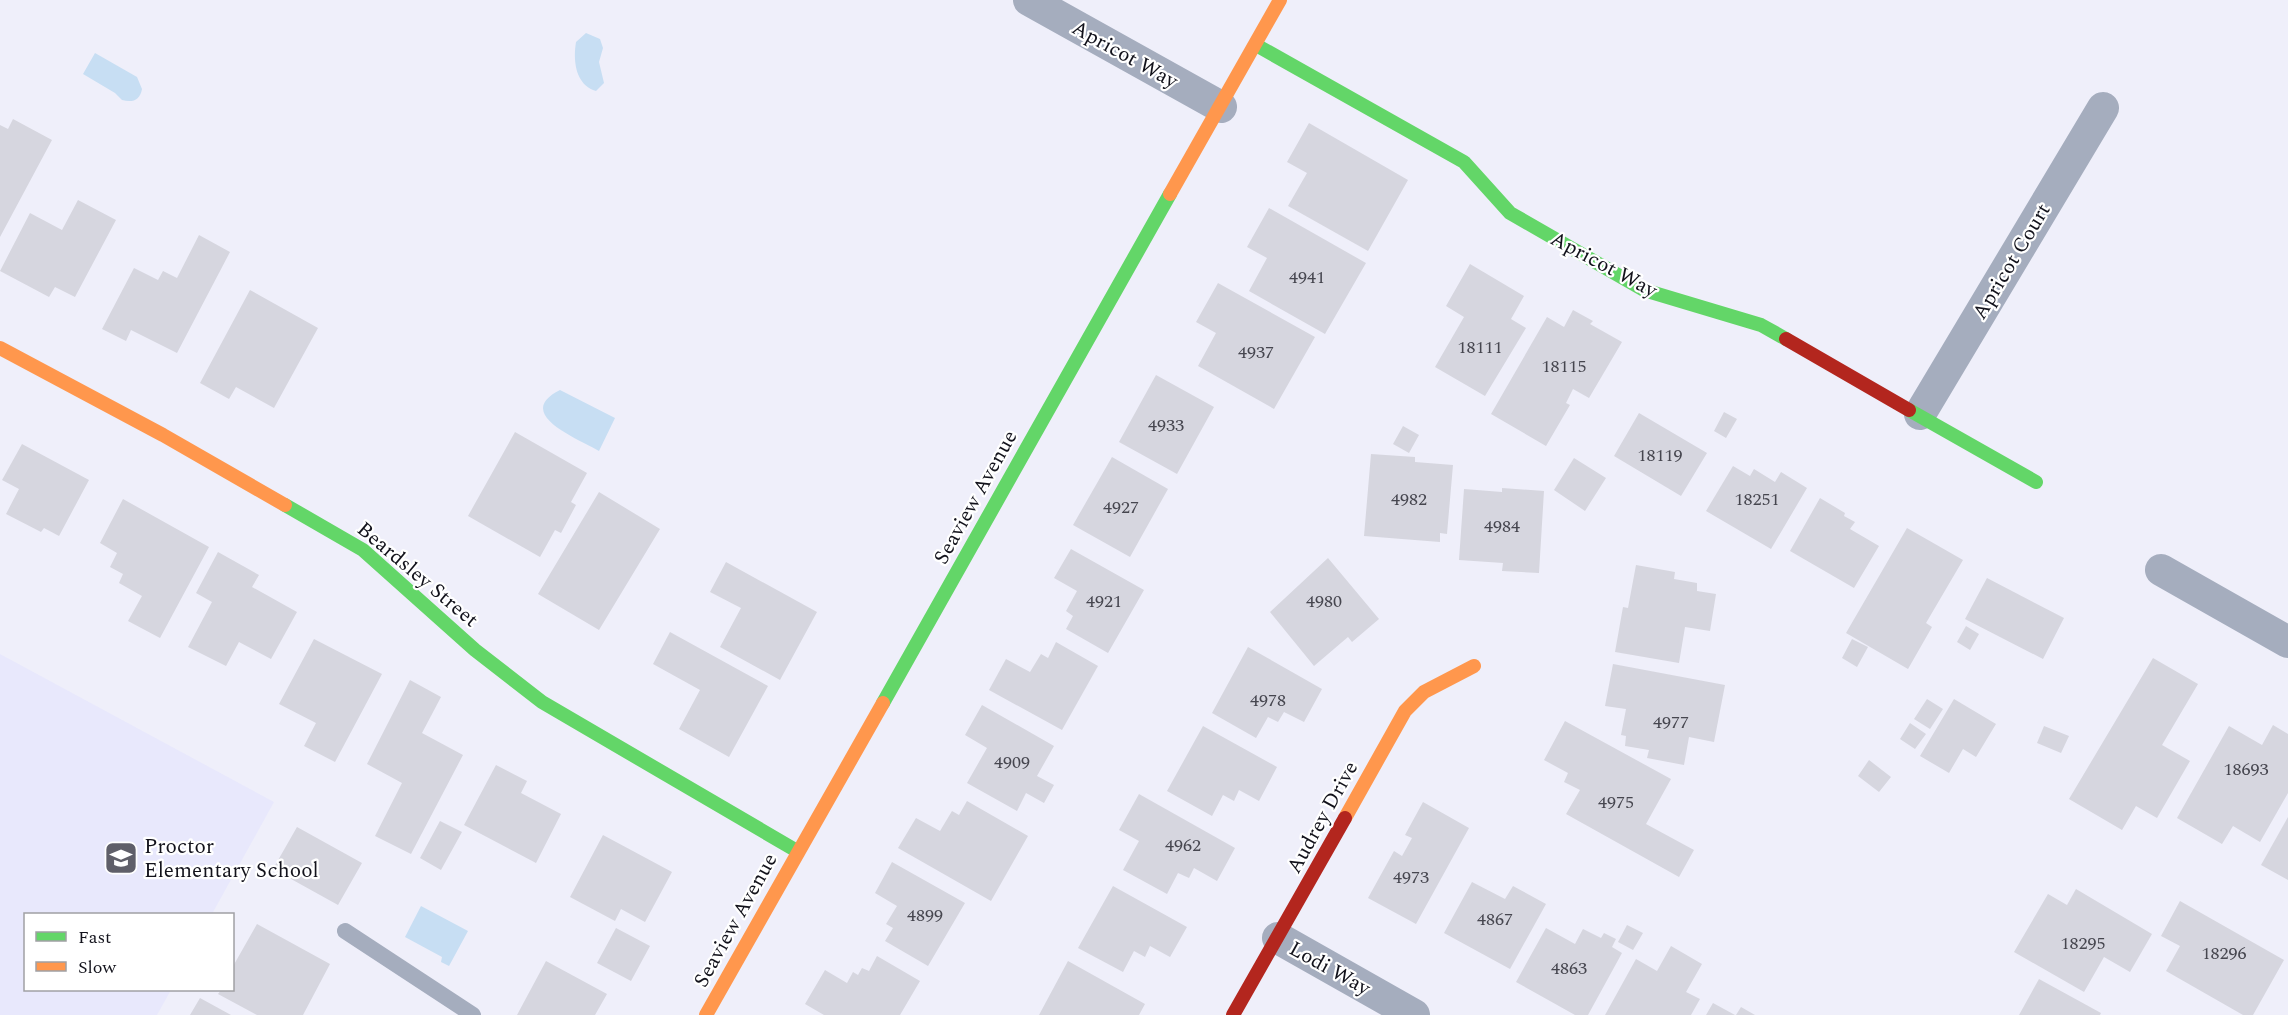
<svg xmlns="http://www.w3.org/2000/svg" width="2288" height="1015" viewBox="0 0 2288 1015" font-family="Spectral,serif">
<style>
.built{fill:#e8e8fc}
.water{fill:#c7def3}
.building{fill:#d6d6df}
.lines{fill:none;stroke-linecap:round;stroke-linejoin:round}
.lane{stroke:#a5adbe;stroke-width:16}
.street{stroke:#a5adbe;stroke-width:32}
.fast{stroke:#63d668;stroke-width:14}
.slow{stroke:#ff974d;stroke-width:14}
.jam{stroke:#b3261e;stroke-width:14}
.labels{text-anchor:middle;stroke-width:4.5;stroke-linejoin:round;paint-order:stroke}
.number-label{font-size:18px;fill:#46464f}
.street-label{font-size:21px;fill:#12121b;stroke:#fff}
.poi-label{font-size:21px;fill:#12121b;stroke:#fff;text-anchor:start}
</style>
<rect width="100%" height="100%" fill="#efeffa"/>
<path class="built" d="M0,654L274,802L212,914H26V990H171L157,1015H0Z"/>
<path class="water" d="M586,33L600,39L603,48L599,62L604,83L596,91C575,85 573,60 576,42Z
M95,53L137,77L142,89C140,100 133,103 122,100L115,93L83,74Z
M560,390L615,418L599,451C579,439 512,414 560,390Z
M421,906L468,931L449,966L441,962L442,957L405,937Z"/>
<path class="building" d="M13,119L52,140L0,237V125L8,129Z
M1309,123L1408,180L1368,251L1288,206L1307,173L1287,162Z
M78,200L116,220L75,297L55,287L49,297L0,271L30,213L62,230Z
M1269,208L1366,263L1325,334L1249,291L1267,258L1247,247Z
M199,235L230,252L177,353L131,330L126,341L102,329L134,268L158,280L163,271L177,278Z
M1470,264L1524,296L1511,319L1526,328L1485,396L1435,367L1464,317L1446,306Z
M1218,283L1315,337L1274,409L1198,366L1216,333L1196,322Z
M250,290L318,328L274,408L236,387L229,399L200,383Z
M1573,310L1593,321L1590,324L1622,342L1589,398L1573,389L1566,403L1570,405L1546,446L1491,414L1547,317L1564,327Z
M1156,375L1214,407L1177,474L1119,442Z
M1724,412L1737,419L1726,438L1714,431Z
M1639,413L1707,453L1681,496L1614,456Z
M1403,426L1419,435L1409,453L1393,444Z
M515,432L587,473L571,502L576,505L561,533L555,530L540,557L468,516Z
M22,444L89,480L59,536L44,528L41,532L6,514L19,489L2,480Z
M1371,454L1415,457V462L1453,465L1447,534L1440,533V542L1364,536Z
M1112,457L1168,489L1130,557L1073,525Z
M1574,458L1606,478L1585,511L1554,490Z
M1733,466L1750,476L1754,469L1775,482L1781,472L1807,488L1771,549L1706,511Z
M1502,488L1544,491L1539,573L1502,571L1503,563L1459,560L1464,489L1502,492Z
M599,492L660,529L599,630L538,594Z
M1820,498L1845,513L1844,516L1855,522L1850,529L1879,546L1854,588L1790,551Z
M123,499L209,547L160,638L128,621L142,596L119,583L123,574L110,567L117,553L100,543Z
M1907,528L1963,560L1926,623L1932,627L1908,669L1846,633Z
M1071,549L1144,590L1108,653L1066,629L1073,616L1066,611L1077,591L1054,578Z
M218,552L259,575L252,587L297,612L271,659L239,642L226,666L188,647L212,602L196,593Z
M1328,558L1379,619L1352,642L1348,637L1314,666L1270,612Z
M726,562L817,612L780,680L720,647L741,608L710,592Z
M1636,565L1675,572L1674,579L1697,583V591L1716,594L1710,631L1685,627L1679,663L1615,652L1623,607L1628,608Z
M1987,578L2064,618L2043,659L1965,619Z
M1966,626L1979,634L1970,650L1957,642Z
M670,632L768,686L729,757L679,729L700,690L653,664Z
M314,639L382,674L335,762L304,746L316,723L279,704Z
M1852,639L1868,647L1857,667L1842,658Z
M1056,642L1098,666L1062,730L989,690L1006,659L1030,672L1041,654L1048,658Z
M1248,647L1322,689L1304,722L1284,712L1278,722L1268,717L1256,738L1212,713Z
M2153,658L2198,684L2162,745L2190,761L2157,818L2136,806L2122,830L2069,799Z
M1613,664L1725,685L1714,742L1689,737L1684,765L1647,758L1649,750L1625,746L1626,736L1621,735L1626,709L1605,706Z
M410,680L441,697L422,733L463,755L411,854L375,836L402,783L367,764Z
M1927,699L1943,709L1930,729L1914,719Z
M1954,699L1996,724L1976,757L1963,749L1949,773L1920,756Z
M982,705L1054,746L1037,776L1054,785L1044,803L1026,793L1017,811L967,783L987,748L965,735Z
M1565,721L1671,779L1646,824L1694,850L1679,877L1566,814L1580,790L1564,782L1568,773L1544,760Z
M1910,723L1926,734L1915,749L1900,739Z
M2273,725L2288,734V793L2260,842L2233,826L2222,844L2177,818L2229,726L2262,745Z
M1203,726L1277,767L1259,801L1239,790L1234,801L1223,795L1212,816L1167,791Z
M2044,726L2069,736L2061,753L2037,743Z
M1869,760L1891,777L1879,792L1858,776Z
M496,765L527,781L521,793L561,814L536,863L464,825Z
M1139,794L1235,848L1217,881L1194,868L1189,878L1178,873L1167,894L1123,870L1139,841L1119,830Z
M967,801L1028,836L991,901L898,848L916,818L940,831L952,811L959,815Z
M1423,802L1469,828L1416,924L1368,898L1394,851L1402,856L1412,838L1405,835Z
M2288,817V880L2261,865Z
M440,821L462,832L441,870L420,858Z
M297,827L362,863L338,905L273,869Z
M603,835L672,872L645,922L621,909L615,921L570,897Z
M892,862L965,903L928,966L885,941L893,928L886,924L897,906L875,893Z
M1472,882L1505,899L1513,886L1546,904L1510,969L1444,933Z
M1113,886L1187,927L1170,957L1150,946L1145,957L1134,951L1123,972L1078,948Z
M2076,889L2152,934L2130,972L2104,957L2084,992L2014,952L2048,894L2067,905Z
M2180,901L2284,960L2253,1015H2243L2166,971L2180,946L2161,936Z
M257,924L330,964L303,1015H257L218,994L221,990H232V968Z
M1627,925L1643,933L1633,950L1618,942Z
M616,928L650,946L631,981L597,963Z
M1546,928L1575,944L1583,929L1601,938L1604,933L1616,939L1612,947L1622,953L1588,1015H1575L1516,982Z
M1671,946L1702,964L1686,992L1700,999L1691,1015H1605L1636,959L1657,971Z
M877,956L920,981L900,1015H824L805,1004L825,970L847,983L853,972L858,975L862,968L869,971Z
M546,961L607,994L595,1015H517Z
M1068,961L1145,1004L1139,1015H1039Z
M2039,979L2101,1013L2100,1015H2019Z
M200,998L231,1015H190Z
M1713,1003L1735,1015H1706Z
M1741,1007L1755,1015H1736Z"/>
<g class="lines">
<path class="lane" d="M345,931L473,1015"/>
<path class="street" d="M1029,0L1221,107
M1920,414L2103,108
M2161,570L2288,642
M1278,938L1414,1015"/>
<path class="fast" d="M1256,45L1464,162L1510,213L1644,290L1761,325L1786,339
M1909,410L2036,482
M285,505L363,550L475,650L542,702L797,851
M883,703L1170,194"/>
<path class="slow" d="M1170,194L1280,0
M0,348L163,435L285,505
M1345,818L1405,711L1424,692L1474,666
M706,1015L883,703"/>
<path class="jam" d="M1786,339L1909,410
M1233,1015L1345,818"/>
</g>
<defs>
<g id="school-square" transform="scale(1.725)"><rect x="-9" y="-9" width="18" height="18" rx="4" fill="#5f5f69" stroke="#fff"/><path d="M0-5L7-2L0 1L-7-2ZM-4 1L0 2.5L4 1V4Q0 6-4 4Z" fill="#fff"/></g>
</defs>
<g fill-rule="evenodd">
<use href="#school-square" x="121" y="858"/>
</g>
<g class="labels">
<g class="number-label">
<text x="1307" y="283">4941</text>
<text x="1480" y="353">18111</text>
<text x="1256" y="358">4937</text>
<text x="1564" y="372">18115</text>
<text x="1166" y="431">4933</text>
<text x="1660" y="461">18119</text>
<text x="1409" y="505">4982</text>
<text x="1757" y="505">18251</text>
<text x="1121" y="513">4927</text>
<text x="1502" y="532">4984</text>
<text x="1104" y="607">4921</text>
<text x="1324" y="607">4980</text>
<text x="1268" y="706">4978</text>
<text x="1671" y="728">4977</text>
<text x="1012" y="768">4909</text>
<text x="2246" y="775">18693</text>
<text x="1616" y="808">4975</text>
<text x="1183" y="851">4962</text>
<text x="1411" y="883">4973</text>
<text x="925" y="921">4899</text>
<text x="1495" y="925">4867</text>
<text x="2083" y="949">18295</text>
<text x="2224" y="959">18296</text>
<text x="1569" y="974">4863</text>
</g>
<g class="street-label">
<text transform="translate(1125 54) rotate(29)" y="7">Apricot Way</text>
<text transform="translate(2011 261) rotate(-59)" y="7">Apricot Court</text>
<text transform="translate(1604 264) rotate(28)" y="7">Apricot Way</text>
<text transform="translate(975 497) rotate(-61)" y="7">Seaview Avenue</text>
<text transform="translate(418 574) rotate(40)" y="7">Beardsley Street</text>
<text transform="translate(1322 817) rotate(-61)" y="7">Audrey Drive</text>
<text transform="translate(735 920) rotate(-61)" y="7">Seaview Avenue</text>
<text transform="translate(1330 968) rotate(29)" y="7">Lodi Way</text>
</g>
<g class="poi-label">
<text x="144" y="853">Proctor<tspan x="144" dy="24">Elementary School</tspan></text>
</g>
</g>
<rect x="24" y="913" width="210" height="78" fill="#ffffff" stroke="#a0a0a4" stroke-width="1.5"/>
<rect x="36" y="932" width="30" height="9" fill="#63d668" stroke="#a0a0a4" stroke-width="1.5"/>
<text x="78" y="943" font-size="18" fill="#12121b">Fast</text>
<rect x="36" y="962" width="30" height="9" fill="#ff974d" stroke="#a0a0a4" stroke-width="1.5"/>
<text x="78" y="973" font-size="18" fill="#12121b">Slow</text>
</svg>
